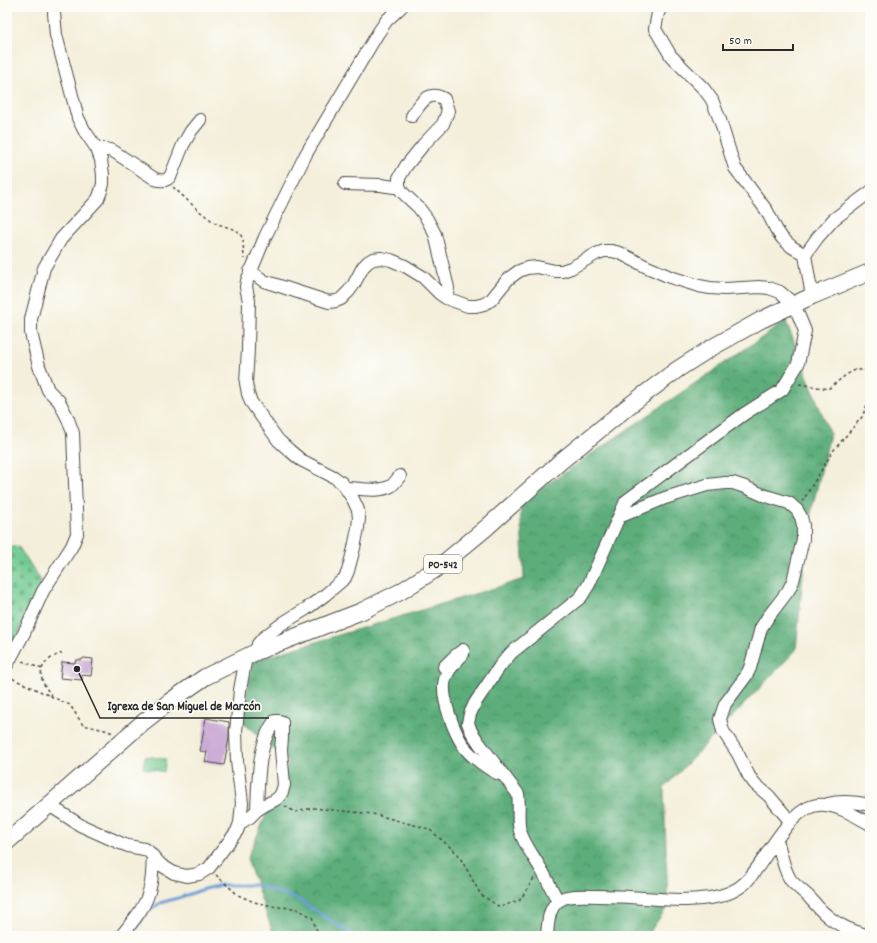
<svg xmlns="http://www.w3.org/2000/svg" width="877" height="943" viewBox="0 0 877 943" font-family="Dekko,sans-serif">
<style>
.forest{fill:url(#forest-crowns);stroke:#436c52}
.cemetery{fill:url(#cemetery-stones);stroke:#4d7a5e}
.park{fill:url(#park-crowns);stroke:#4d7a5e}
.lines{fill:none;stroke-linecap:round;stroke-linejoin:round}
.stream{stroke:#6c9ed7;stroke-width:3}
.building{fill:#caaad6}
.minor-casing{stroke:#494845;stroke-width:14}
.major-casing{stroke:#494845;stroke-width:18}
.path{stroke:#494845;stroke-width:1.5;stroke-dasharray:3 3;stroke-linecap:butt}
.minor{stroke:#fff;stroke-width:12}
.major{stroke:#fff;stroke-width:16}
.labels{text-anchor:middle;stroke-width:3.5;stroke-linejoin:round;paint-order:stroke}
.shield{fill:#fdfcf7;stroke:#6a6a68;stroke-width:1}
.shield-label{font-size:11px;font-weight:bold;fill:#2b2b2b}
.leader{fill:none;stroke:#2b2b2b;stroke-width:1.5}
.callout-dot{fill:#2b2b2b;stroke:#fdfcf7;stroke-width:1.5}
.callout-label{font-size:13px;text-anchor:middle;font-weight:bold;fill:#2b2b2b;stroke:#fdfcf7;stroke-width:3.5;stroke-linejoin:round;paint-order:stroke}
</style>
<defs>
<pattern id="forest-crowns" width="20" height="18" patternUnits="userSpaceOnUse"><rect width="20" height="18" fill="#5bad7a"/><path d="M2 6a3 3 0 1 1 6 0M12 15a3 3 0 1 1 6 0" fill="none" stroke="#4b8d64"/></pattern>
<pattern id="cemetery-stones" width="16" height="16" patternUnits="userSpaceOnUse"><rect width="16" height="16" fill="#6fc990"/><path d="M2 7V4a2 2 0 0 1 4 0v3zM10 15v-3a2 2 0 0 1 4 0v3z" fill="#5ba376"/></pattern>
<pattern id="park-crowns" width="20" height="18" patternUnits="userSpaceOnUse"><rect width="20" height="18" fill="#6fc990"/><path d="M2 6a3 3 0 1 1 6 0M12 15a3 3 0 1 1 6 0" fill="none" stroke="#5ba376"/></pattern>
</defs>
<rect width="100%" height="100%" fill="#fdfcf7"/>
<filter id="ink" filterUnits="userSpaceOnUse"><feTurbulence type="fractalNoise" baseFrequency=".025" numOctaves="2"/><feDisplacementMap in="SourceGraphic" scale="8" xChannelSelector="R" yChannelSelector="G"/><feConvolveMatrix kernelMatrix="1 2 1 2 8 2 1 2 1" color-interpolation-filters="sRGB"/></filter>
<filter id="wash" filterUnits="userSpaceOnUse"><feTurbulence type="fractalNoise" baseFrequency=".012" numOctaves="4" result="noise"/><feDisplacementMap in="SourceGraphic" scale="16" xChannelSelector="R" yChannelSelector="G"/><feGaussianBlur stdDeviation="0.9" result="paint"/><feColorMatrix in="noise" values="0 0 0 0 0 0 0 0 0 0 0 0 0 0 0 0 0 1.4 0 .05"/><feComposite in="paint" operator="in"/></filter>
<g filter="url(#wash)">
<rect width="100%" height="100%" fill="#f4efdb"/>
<path class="forest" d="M786,321L830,434L807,530L796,650L664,788L668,906L647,936H274L247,859L289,762L241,721L253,661L524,579L520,503Z"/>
<path class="cemetery" d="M18,546L42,582L15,641L7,639V548Z"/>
<path class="park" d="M145,756L166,759L164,772L143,768Z"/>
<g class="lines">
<path class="stream" d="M131,936L147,912L160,903L181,897L204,889L221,885H259L299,900L355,936"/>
</g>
<g id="blocks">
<path class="building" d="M83,658L93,659L91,676L82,675V680L60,678L62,662L75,663L76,660H82Z
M206,718L229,722V738L224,765L205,762L207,752L200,751Z"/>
</g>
</g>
<g filter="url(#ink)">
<use href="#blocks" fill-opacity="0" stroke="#494845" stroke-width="1"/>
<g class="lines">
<g class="minor-casing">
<path id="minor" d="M661,7L658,13L655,29L671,56L704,89L712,100L720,120L732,159L735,168L767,211L776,229L782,238L792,247L805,255
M412,116C420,104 428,89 444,99L448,111L443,124L423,145L406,166L399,178V186L402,192L419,208L427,219L435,234L448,288L446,298
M97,149H106L113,151L155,179C161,181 167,182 171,175L183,145L191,131L200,120
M345,184L381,185L394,187L399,186
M250,271L264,281L329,302L336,301L341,299L349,291L354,284L363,267L368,262L373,259L381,258L391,260L405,266L423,277L439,293L446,298L468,306H476L484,304L491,300L508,279L519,271L527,268L537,267L555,271H562L571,268L596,254L604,251H612L620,253L645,266L670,277L699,286L710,288L725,289L759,287L769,288L780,292L794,304L805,331L798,364L782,390L744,414L626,501L589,584L581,597L511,653L500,666L475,703L470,714L468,723L471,731L479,743L518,794C520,806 517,819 520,831C524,844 534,857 541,869C547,879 552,890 558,901
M812,296L805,255L818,237L834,219L870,192
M346,488C360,488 378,493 391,486C394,484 397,479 400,476
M619,517L665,498L707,485L726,483H733L745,487L763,495L789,503L797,510L801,517L803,525V539L793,581L788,591L768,617L761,628L750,668L746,676L725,704L720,719L723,731L738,754L749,776L755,784L769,796L790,821
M256,652L258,644L263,638L283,623L306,609L325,595L345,578L348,571L354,548L358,528L359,518L358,510L353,499L342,483L334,477L301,460L289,450L278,440L251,402L248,394L246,383L248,349L249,301L246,287L247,281L265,237L306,154L378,33L387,20L401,7
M7,665L24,633L43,591L72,546L77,534L73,433L68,419L59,401L48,390L39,366L31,333V319L44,268L61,239L98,199L101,191L103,184V175L101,160L97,149L84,130L78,118L56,35L54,13L55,7
M444,667L455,656L463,650V654C457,661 448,669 445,679C440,696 454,733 465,748C471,756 489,770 499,774
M828,804C841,800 856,802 870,805
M49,805L80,825L120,843L128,846L144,849L148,851L161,865L174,873L187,876L199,874L209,868L237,831L240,823L242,803L237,761L236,731L240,690L246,657
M240,823L250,817L257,810L265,805L275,800L279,797L282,792L284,785L281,750L282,738V722L279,721H275C258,741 258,785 257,810
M777,840C781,852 783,868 790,879C795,886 802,890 808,896C814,902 819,909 825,914C838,926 853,931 869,936
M121,936C133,921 147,906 150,887C153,877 152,866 153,856
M547,936C548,925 548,910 557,902C560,900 564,897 568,897C578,895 588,896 598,896C626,896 653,899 680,900C690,900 701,899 710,898C722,896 737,891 746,882C767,861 791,800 825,805C840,806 857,817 870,824"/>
</g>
<g class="major-casing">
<path id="major" d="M7,842L141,724L169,702L205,677L256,652L362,611L400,592L439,567L486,528L560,462L630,405L678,369L711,348L761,320L812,296L870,272"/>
</g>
<path class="path" d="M173,187L198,210L215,223L233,229L240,233L243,240L244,259
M799,384L828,389L846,375L855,370H867L870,372
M802,502L833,451L862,417L870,398
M22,661L42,669
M7,676L70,705L83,725L105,730L113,733
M52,696C36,677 37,662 62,653
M285,806L295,812L313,808L373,814L429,829L458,854L481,895L500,907L520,900L534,878
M216,875L238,895L254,902L277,907L295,908L312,917L318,934V936"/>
<use href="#minor" class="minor"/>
<use href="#major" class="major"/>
</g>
</g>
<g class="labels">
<rect class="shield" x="424" y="555" width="38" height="18" rx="3"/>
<g class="shield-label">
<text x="443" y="568">PO-542</text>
</g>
</g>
<path class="leader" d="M77 669L100 718H269"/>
<circle class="callout-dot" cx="77" cy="669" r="4"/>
<g class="callout-label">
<text x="184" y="710">Igrexa de San Miguel de Marcón</text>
</g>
<rect width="877" height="943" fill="none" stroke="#fdfcf7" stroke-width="24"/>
<path d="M723 44v6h70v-6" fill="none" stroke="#2b2b2b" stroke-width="2"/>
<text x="729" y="44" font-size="12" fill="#2b2b2b" stroke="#fdfcf7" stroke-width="3" paint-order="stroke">50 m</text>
</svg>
